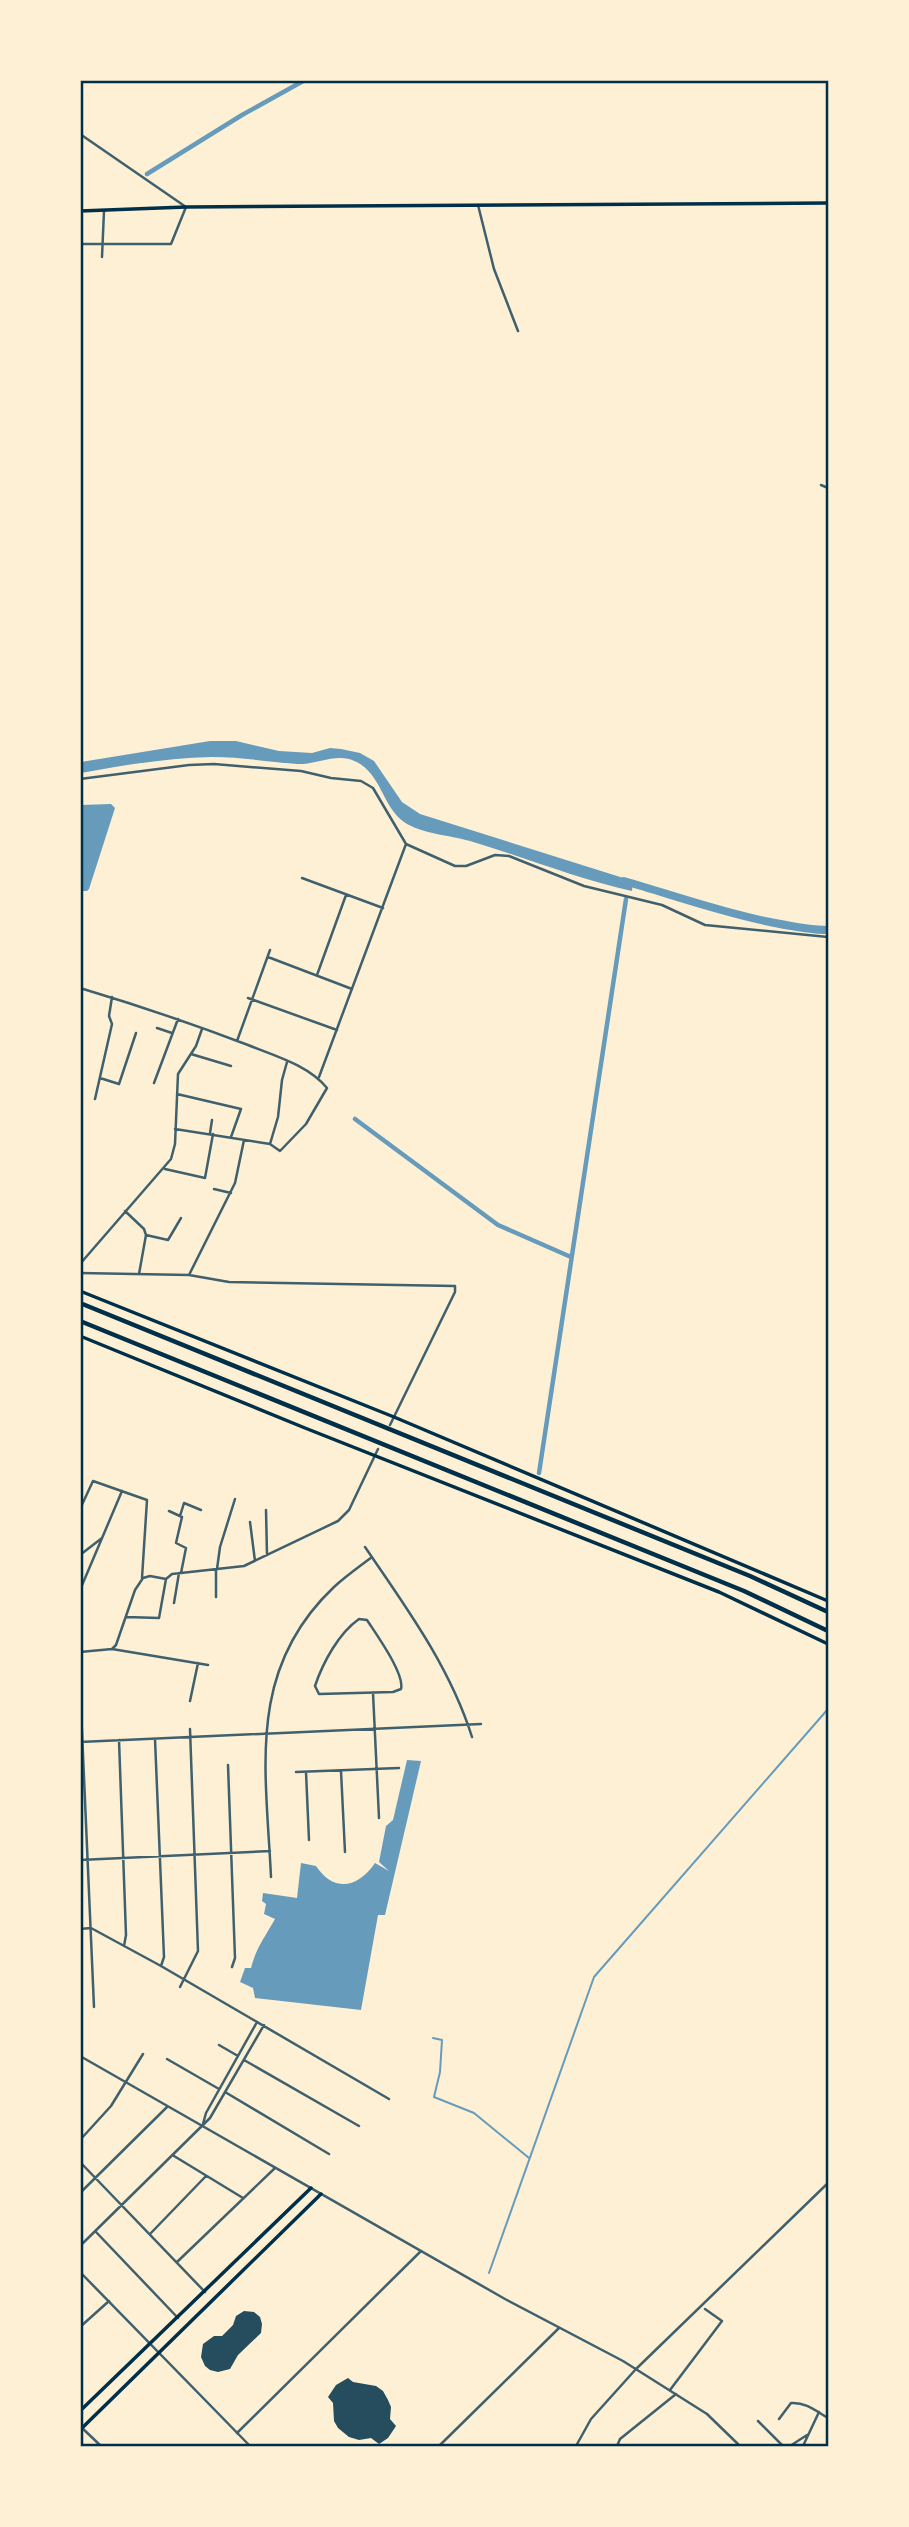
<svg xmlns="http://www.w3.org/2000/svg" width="909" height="2527" viewBox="0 0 909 2527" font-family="Manrope,sans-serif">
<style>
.water{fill:#669bbc}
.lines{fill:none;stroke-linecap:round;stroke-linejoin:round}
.stream{stroke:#669bbc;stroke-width:2}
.canal{stroke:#669bbc;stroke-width:4.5}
.river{stroke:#669bbc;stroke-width:8}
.building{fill:#264d5e}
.minor{stroke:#3f606c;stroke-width:2.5}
.tertiary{stroke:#3f606c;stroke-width:2.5}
.secondary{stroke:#003049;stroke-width:3.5}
.motorway{stroke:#003049;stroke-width:4.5}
.neatline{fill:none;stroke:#003049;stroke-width:2.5}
</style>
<rect width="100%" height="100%" fill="#fdf0d5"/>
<path class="water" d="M210,741H236L279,751L312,753L330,748L341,749L360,753L374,761L402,802L420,814L633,881L632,891C577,879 524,857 470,841C449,835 422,834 404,822C381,806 381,768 349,759C332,755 314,765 297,764C269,762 241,757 212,757C168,758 124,765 81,773V762Z
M111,804L115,808L89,889L87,891H81V805Z
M407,1760L421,1761L385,1915H378L361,2010L255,1998L253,1988L240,1982L245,1968H251C256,1948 265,1937 275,1919L264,1914L266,1904L262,1901L263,1893L297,1898L301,1863L316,1866C334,1893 358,1888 375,1863L389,1871L379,1862L386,1826L393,1820Z"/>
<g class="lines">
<path class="stream" d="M433,2038L442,2040L440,2072L434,2097L474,2113L529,2158
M489,2273L594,1977L828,1709"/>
<path class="canal" d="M147,174L242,115L305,80
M355,1119L498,1225L571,1257
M539,1473L626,899"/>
<path class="river" d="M624,881C673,895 720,912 770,922C790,926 808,930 828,930"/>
</g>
<path class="building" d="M244,2311L254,2312L260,2317L262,2324L261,2333L238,2355L230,2369L218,2372L210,2370L205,2366L201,2357L203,2344L214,2336H222L233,2325L236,2316Z
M348,2378L353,2382L376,2386L383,2391L388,2400L391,2407L390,2419L396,2426L388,2438L379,2444L371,2438L359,2440L349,2437L338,2428L334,2421L333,2403L328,2397L336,2385Z"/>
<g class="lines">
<path class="minor" d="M80,134L186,207L171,244H80
M478,205L494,269L518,331
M102,257L104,211
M821,485L828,488
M80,779L189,765L214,764L301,771L331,778L361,781L373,788L406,844
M406,844L455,866H466L495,855L509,856L584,886L662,905L705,925L828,937
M302,878L383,908
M268,957L352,989
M317,975L346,895
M80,988C137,1005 193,1024 248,1045C275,1056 308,1065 327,1088L306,1124L280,1151L270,1144L175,1129
M248,998L337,1030
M157,1028L172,1033
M237,1041L270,950
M191,1054L231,1066
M319,1077L406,844
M100,1078L119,1084L136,1033
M154,1083L178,1019
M177,1094L241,1109L231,1137
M95,1099L112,1024L109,1016L112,997
M210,1133L212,1120
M270,1144L278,1117L282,1080L287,1062
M165,1169L205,1178L213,1134
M214,1189L231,1193
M125,1211L144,1229L146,1235L139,1274
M146,1235L168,1240L181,1218
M80,1264L171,1159L175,1144L178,1074L196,1046L202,1029
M80,1273L189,1275L235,1183L244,1140
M189,1275L229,1282L455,1286V1292L390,1425
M80,1509L93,1481L147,1500L142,1578
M266,1510L267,1555
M169,1511L182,1517L176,1543L186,1548L181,1573
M180,1516L184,1503L201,1510
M250,1522L255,1561
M365,1547C406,1607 450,1667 472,1737
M80,1555L102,1538
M217,1569L220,1547L235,1499
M80,1590L122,1491
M216,1597V1569
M174,1603L179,1573
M126,1617L159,1618L166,1579
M359,1619L367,1620C376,1634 405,1674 401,1689L393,1692L319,1694L315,1686C323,1662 339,1633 359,1619Z
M112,1649L208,1665
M80,1652L112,1649L116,1645L135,1590L143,1578L150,1576L166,1579L172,1574L244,1566L338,1521L349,1510L378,1449
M80,1686L94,2007
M373,1693L379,1818
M190,1701L198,1663
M155,1739L164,1957L161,1966
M119,1740L126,1935L124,1946
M80,1742L481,1724
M228,1765L235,1958L232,1967
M341,1771L345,1852
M296,1772L399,1768
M306,1772L309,1840
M80,1860L270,1851
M271,1877C266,1769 246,1670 334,1587C346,1576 359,1567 372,1557
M80,1929L91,1928L161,1966L389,2099
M180,1987L198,1951L190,1729
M219,2045L238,2056
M167,2059L219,2089
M244,2060L359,2126
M225,2092L329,2154
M203,2124L206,2113L257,2022
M80,2140L111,2106L143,2054
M174,2156L243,2198
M80,2162L205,2292
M80,2193L167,2107
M96,2232L178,2318
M150,2234L206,2176
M80,2246L210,2118L264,2025
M177,2262L275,2168
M80,2327L109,2301
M636,2369L828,2183
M670,2390L722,2321L705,2309
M779,2419L791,2403C806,2402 816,2411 828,2418
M758,2421L783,2446
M237,2433L421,2251
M439,2446L559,2328
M617,2446L620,2439L676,2394
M790,2446L807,2435
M803,2446L819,2412"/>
<path class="tertiary" d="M80,2056L505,2299L623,2361L707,2414L740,2446
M80,2272L250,2446
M80,2426L101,2446
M576,2446L591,2419L636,2369"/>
<path class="secondary" d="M80,211L186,207L828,203
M80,1291L394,1417L828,1601
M80,1336L305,1428L719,1592L828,1644
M80,2411L311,2188
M80,2430L321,2194"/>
<path class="motorway" d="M80,1303L750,1576L828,1612
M80,1321L744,1591L828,1631"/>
</g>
<rect width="909" height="2527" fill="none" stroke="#fdf0d5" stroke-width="164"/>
<rect x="82" y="82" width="745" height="2363" class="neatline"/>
</svg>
